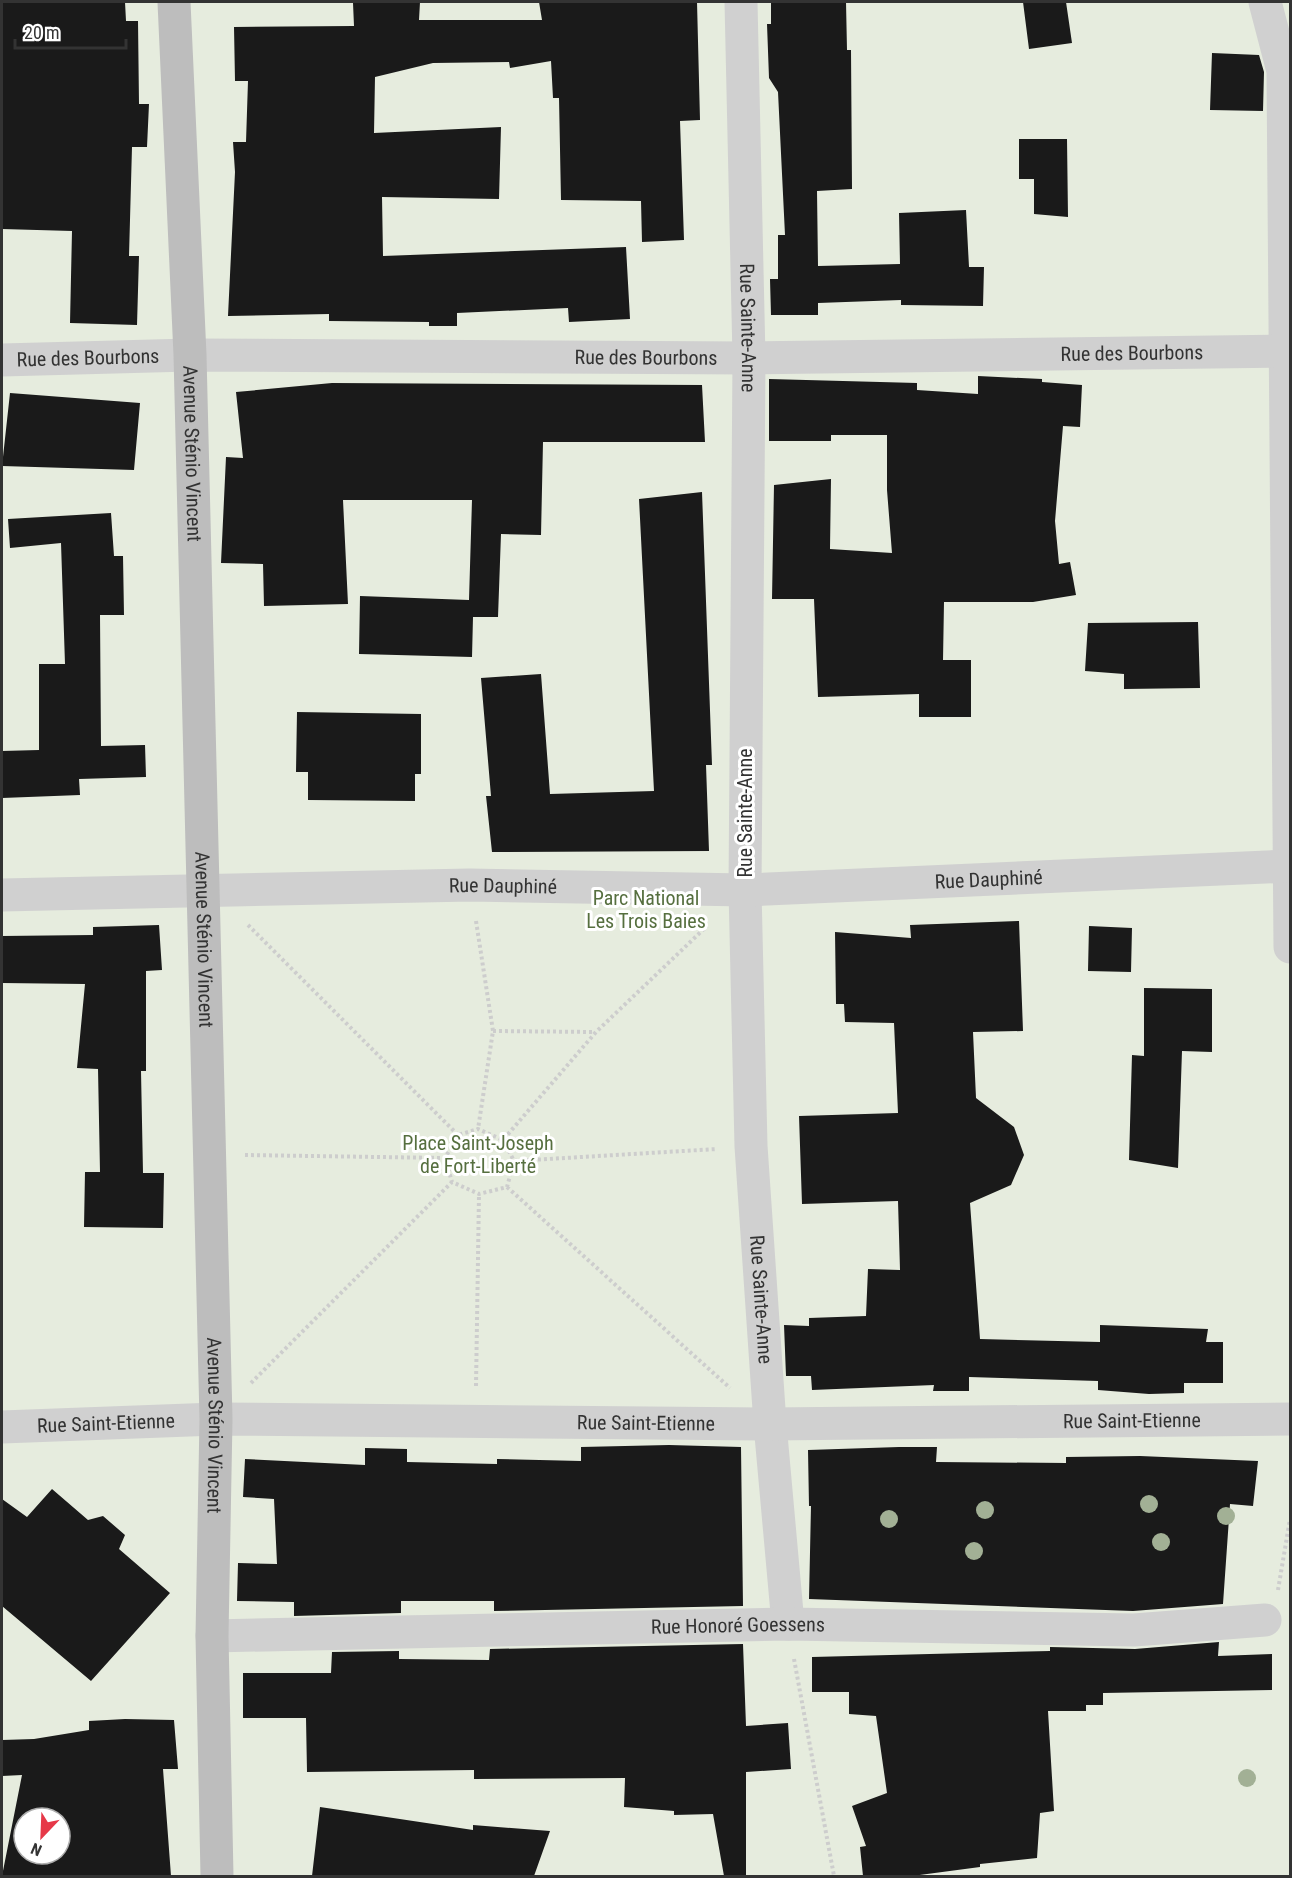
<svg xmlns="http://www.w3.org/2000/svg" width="1292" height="1878" viewBox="0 0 1292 1878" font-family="'Roboto Condensed',sans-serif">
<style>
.green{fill:#e6ecde;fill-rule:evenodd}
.building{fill:#1a1a1a;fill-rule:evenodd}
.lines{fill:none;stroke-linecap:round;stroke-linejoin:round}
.path{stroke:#cdcdcd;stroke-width:4;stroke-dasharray:3 3;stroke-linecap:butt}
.street{stroke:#d0d0d0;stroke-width:33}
.secondary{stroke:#bdbdbd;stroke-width:33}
.tree{fill:#a2b095}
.labels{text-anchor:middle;stroke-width:6;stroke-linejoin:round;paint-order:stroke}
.street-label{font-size:20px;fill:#333;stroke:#fff}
.park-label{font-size:20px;fill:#566f3f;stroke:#fff}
</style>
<rect width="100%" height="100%" fill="#fff"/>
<path class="green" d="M2,2H1290V1876H2ZM24,1818H60V1854H24Z"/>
<path class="building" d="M2,2H125L126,21H138L139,104H149L147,147H132L129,256H139L137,325L70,323L72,231L2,229Z
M420,2L419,20H542L539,2H697L700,120L680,121L684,240L642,242L641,201L561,200L559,98H553L551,61L510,68L509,62L433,63L375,77L374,133L501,127L499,199L382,197L383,256L626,247L630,319L569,322L568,308L457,313V326H429V322L329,321V314L228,316L235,172L233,142H246L248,81H235L234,27L354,26L353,3Z
M771,2H846L847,50H851L852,189L817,191L818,266L900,264L899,213L966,210L969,267H984L983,306L901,305V300L818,303V315H771L770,279H778V235H785L778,92L769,78L767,24H771Z
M1023,2H1066L1072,43L1029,49Z
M1212,53L1259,55L1264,72L1263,111L1210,110Z
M1019,139H1067L1068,217L1034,214V179H1019Z
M978,376L1042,379V382L1082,385L1080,427L1063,426L1055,521L1059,564L1070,562L1076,595L1033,602H944L943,660H971V717H919V694L818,697L814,599H772L774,485L831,479L830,549L892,553L887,490V435H831V441H769V379L917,383V390L978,394Z
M332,383L702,385L705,442H543L541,535L501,534L498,617H473L472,657L359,654L360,596L469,600L472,500H343L348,604L264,606L263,564L221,563L226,457L243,458L236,392Z
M10,393L140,403L134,470L2,466Z
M702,492L712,765H706L709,851L492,852L486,796H491L481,678L541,674L550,794L654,791L639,499Z
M111,513L114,556H123L124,615H100L101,746L145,745L146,777L79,779L80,795L2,798V751L39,750V664H65L61,543L10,548L8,519Z
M1198,622L1200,688L1124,689V674L1085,671L1088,623Z
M297,712L421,714V774H415V801L308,800V772H296Z
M1019,921L1023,1031L973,1032L976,1098L1014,1127L1024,1155L1011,1185L970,1203L980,1339L1100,1342V1325L1208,1329L1206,1342H1223V1383H1184V1393L1149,1394L1098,1390V1381L969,1377V1391H933L934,1385L812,1390L811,1376H786L784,1325L809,1326V1318L866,1316L868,1269L900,1270L898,1201L802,1204L799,1116L898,1113L894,1023L845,1022L844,1004H836L835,932L911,938L910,925Z
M159,925L162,970L146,971V1071H141L143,1173H164L163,1228L84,1227L85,1172H100L98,1069L77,1068L85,984L2,983V936L93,935V927Z
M1089,926L1132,928L1131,972L1088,971Z
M1144,988L1212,989V1052L1182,1051L1178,1168L1129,1160L1132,1055L1144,1056Z
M669,1445L741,1447L743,1606L494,1611V1601H401V1613L294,1616V1602L237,1601L238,1563L277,1564L274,1499L243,1497L245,1459L365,1465V1448L407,1449V1462L497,1464V1459L581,1461V1447Z
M899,1447H937L936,1462L1066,1463V1457L1140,1456L1258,1461L1253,1506L1230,1504L1223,1604L1133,1611L809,1599L811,1506H809L808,1450Z
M52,1489L88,1520L103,1516L125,1535L119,1549L170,1593L91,1681L2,1606V1499L27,1517Z
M1219,1642L1218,1656L1272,1654V1690L1103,1693V1705H1086V1711H1048L1054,1811L1040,1813L1037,1858L980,1864V1867L912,1876H863L860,1847L866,1846L852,1806L887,1793L876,1716L849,1714V1692H812V1657L1050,1651V1647L1135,1649Z
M743,1644L746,1726L788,1723L791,1769L746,1772V1876H724L713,1814L674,1815V1811L624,1807L625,1778L474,1779V1770L307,1772L306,1718H243V1673H331L332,1652L399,1651V1659L489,1660L490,1649Z
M125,1719L174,1720L178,1769H163L171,1876H2L22,1775L2,1776V1740L34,1739L89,1730V1721ZM24,1818H60V1854H24Z
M320,1807L473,1830V1825L550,1831L534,1876H312Z"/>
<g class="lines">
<path class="path" d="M476,921L493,1031L478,1129
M248,925L458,1135
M493,1031L594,1032
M503,1140L514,1161L507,1187L479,1194L452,1182L445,1158L458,1135L478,1129L503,1140L596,1032L707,926
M245,1155L445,1158
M514,1161L717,1149
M507,1187L730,1388
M251,1383L452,1182
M476,1386L479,1194
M1278,1590L1290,1519
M794,1659L834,1876"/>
<g class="street">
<path id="s1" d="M741,2L749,358L745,890L751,1146L770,1424L788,1624"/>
<path d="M1265,2L1283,71L1290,947"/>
<path id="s2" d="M2,360L190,355L749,358L1290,351"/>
<path id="s3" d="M2,895L470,885L745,890L1290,866"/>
<path id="s4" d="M2,1427L216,1419L770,1424L1290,1419"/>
<path id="s5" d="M212,1636L788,1624L1134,1630L1265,1620"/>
</g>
<path class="secondary" id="s6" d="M174,2L190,355L216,1419L212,1636L217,1876"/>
</g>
<g class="tree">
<circle cx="1149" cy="1504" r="9"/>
<circle cx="985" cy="1510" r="9"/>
<circle cx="1226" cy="1516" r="9"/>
<circle cx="889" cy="1519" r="9"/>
<circle cx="1161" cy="1542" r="9"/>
<circle cx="974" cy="1551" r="9"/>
<circle cx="1247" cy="1778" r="9"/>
</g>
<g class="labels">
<g class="street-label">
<text dy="7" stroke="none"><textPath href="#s1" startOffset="326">Rue Sainte-Anne</textPath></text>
<text dy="7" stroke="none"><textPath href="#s2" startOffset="1130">Rue des Bourbons</textPath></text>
<text dy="7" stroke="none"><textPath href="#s2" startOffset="644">Rue des Bourbons</textPath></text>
<text dy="7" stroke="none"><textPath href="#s2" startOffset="86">Rue des Bourbons</textPath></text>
<text dy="7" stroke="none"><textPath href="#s6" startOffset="452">Avenue Sténio Vincent</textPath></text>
<text transform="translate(745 813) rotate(-90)" y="7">Rue Sainte-Anne</text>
<text dy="7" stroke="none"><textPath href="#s3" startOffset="987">Rue Dauphiné</textPath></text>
<text dy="7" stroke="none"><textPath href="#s3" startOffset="501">Rue Dauphiné</textPath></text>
<text dy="7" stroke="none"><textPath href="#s6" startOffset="938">Avenue Sténio Vincent</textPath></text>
<text dy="7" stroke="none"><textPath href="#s1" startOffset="1298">Rue Sainte-Anne</textPath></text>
<text dy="7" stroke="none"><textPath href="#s4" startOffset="1130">Rue Saint-Etienne</textPath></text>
<text dy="7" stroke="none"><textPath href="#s4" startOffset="644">Rue Saint-Etienne</textPath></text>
<text dy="7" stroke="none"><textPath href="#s4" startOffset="104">Rue Saint-Etienne</textPath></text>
<text dy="7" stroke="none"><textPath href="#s6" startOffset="1424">Avenue Sténio Vincent</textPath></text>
<text dy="7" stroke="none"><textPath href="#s5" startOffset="526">Rue Honoré Goessens</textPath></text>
</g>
<g class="park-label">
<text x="646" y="905">Parc National<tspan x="646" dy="23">Les Trois Baies</tspan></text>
<text x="478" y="1150">Place Saint-Joseph<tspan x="478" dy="23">de Fort-Liberté</tspan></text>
</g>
</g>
<rect width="1292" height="1878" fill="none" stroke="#333333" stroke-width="6"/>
<g transform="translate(42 1836) rotate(203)"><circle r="28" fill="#ffffff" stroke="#adadad" stroke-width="1.5"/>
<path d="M0-4.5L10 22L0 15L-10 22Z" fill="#e63848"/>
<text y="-9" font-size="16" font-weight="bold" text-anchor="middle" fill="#333333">N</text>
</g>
<path d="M15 39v9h111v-9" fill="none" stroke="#333333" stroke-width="3"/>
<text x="24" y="39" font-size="18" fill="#333333" stroke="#ffffff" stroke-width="4.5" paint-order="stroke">20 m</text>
</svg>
